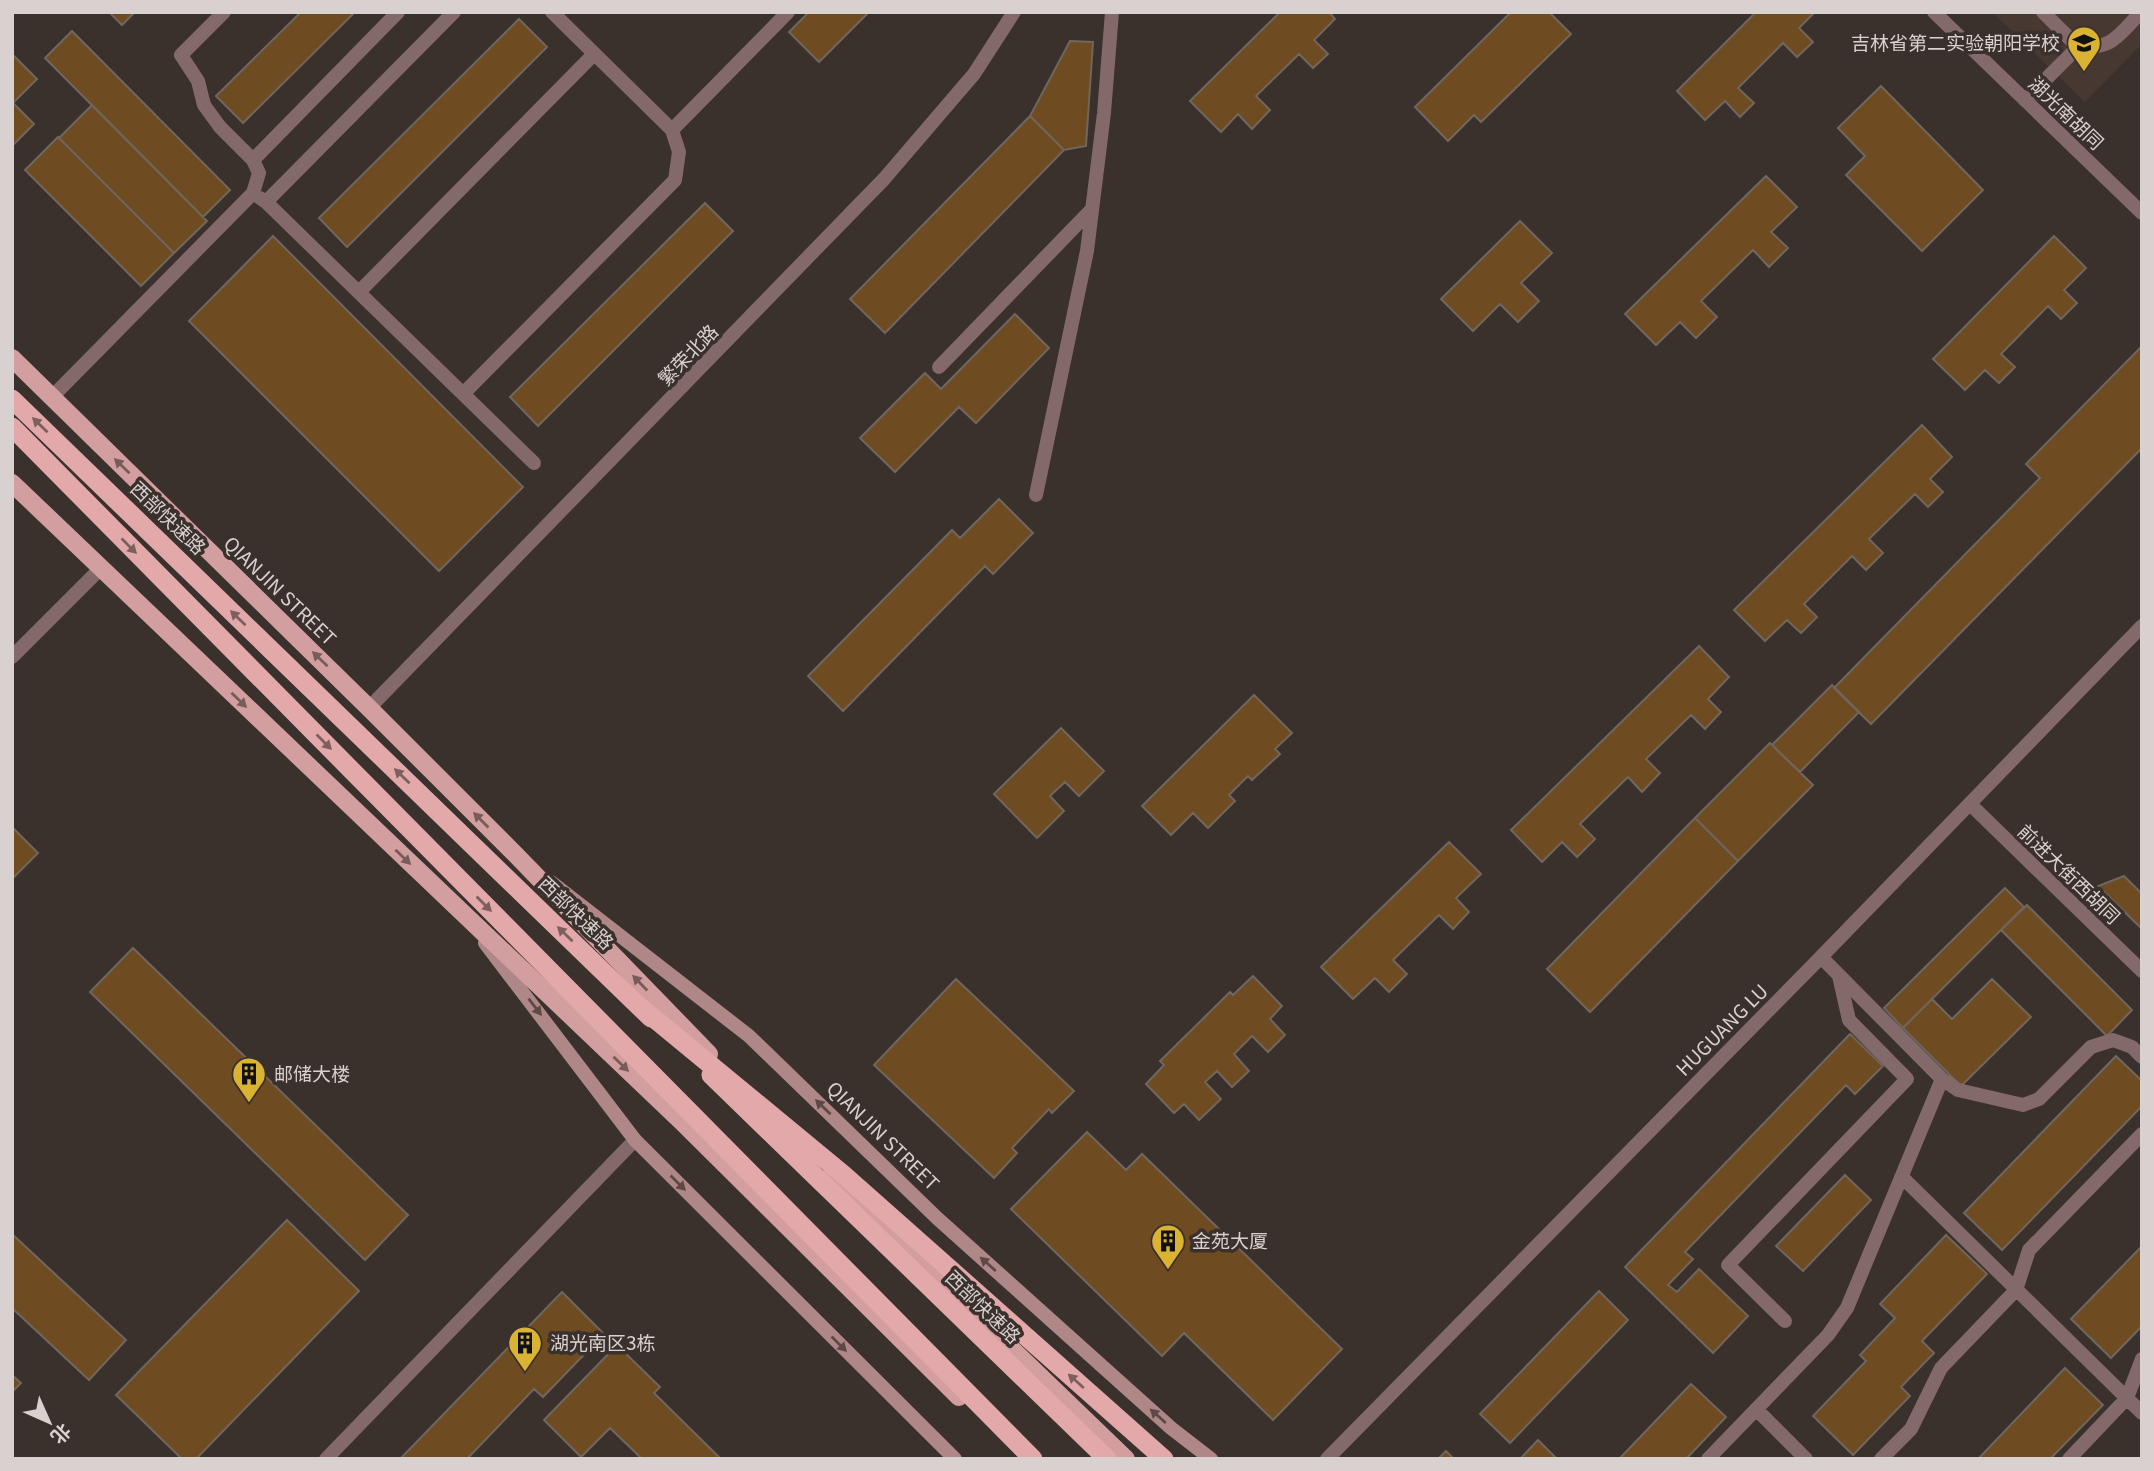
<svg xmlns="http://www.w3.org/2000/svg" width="2154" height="1471" viewBox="0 0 2154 1471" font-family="Georgia,'Noto Sans SC',serif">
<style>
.built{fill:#483832}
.building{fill:#6f4b22;stroke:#6f675f;stroke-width:2}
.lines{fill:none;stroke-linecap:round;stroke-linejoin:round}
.service{stroke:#836969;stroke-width:14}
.minor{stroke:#836969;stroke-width:14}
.tertiary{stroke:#836969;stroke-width:14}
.secondary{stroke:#b08788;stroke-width:14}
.primary{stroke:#d29e9f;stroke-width:18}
.trunk{stroke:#e2a8aa;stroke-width:19}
.trunk-bridge{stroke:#e2a8aa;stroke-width:19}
.oneway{fill:#7d605e}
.oneway2{fill:#775c5a}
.oneway3{fill:#5d4a48}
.labels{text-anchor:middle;stroke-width:7;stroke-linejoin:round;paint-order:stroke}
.poi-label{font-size:19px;fill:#d8d1cf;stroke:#3a302c;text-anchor:start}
.street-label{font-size:19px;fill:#d8d1cf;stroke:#3a302c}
</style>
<rect width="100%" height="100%" fill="#3a302c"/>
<path class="built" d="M1992,12H2142V44L2085,102Z"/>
<path class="building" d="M109,12H135L122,25Z
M301,12H355L243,123L216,96Z
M809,12H869L819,62L789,32Z
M1280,12H1329L1335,19L1314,40L1328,54L1313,68L1299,54L1256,96L1270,110L1252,129L1238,114L1221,132L1190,101Z
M1511,12H1549L1571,34L1481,122L1474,115L1448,141L1415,107Z
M1756,12H1815L1799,28L1813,42L1797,57L1783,43L1738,88L1754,103L1740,117L1725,101L1705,120L1677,91Z
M519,19L547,47L347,247L319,218Z
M72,31L230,190L203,217L45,58Z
M1070,41L1093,42L1086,146L1064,150L1030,116Z
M12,54L37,79L13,103L34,124L12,146Z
M1881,86L1983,190L1922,251L1846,175L1865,156L1838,128Z
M92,105L207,221L174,253L59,138Z
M1030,116L1064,150L885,333L850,299Z
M58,137L174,253L141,286L25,170Z
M1766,176L1797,207L1771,232L1788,248L1769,267L1753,250L1701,301L1717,317L1696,338L1680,322L1656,345L1625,314Z
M705,203L733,231L538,426L510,397Z
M1520,221L1552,253L1521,283L1539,301L1518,322L1500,304L1473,331L1441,299Z
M273,236L523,487L439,571L189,321Z
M2054,236L2086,268L2064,290L2077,303L2061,319L2048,306L2001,354L2015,367L1999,383L1985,370L1965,390L1933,359Z
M1015,314L1049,348L976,423L959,407L895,472L860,438L925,373L941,389Z
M2142,346V448L1871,724L1834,688L2040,478L2026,464Z
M1922,425L1952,457L1930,479L1943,492L1928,507L1915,494L1869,539L1883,553L1866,570L1852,556L1804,604L1817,617L1801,633L1787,620L1765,641L1734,610Z
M999,499L1033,533L993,574L985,566L843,711L808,676L952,530L960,538Z
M1699,646L1729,677L1708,699L1721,712L1705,729L1691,715L1646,759L1660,773L1642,792L1628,777L1580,824L1595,839L1577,857L1562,842L1542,862L1511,830Z
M1832,685L1859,712L1800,772L1772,745Z
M1254,695L1292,733L1275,749L1280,754L1252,780L1248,776L1229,795L1235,801L1208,828L1193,813L1171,835L1142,806Z
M1061,728L1104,771L1079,796L1065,782L1050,796L1064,811L1037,838L994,794Z
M1770,743L1813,785L1738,861L1695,818Z
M1695,818L1738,861L1590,1012L1547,969Z
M12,827L38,853L12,879Z
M1449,842L1481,874L1456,898L1469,912L1453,929L1439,915L1393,960L1407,974L1389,992L1375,978L1353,999L1321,967Z
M2124,876L2142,894V929L2098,886Z
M2005,888L2024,907L1903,1028L1884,1008Z
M2027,905L2132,1010L2107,1036L2001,930Z
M133,948L408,1215L365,1260L90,992Z
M1253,976L1282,1006L1270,1019L1285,1035L1268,1052L1252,1036L1234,1054L1249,1071L1232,1087L1217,1071L1205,1082L1221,1099L1199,1120L1184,1104L1174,1113L1146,1084L1164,1065L1160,1061L1230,992L1233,995Z
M956,979L1074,1091L1052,1113L1049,1109L1012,1148L1017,1153L994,1178L874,1065Z
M1992,979L2031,1017L1961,1086L1903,1028L1932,999L1952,1019Z
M1850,1034L1883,1066L1855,1094L1846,1085L1685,1252L1693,1259L1668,1285L1677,1292L1699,1269L1748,1316L1713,1353L1625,1267Z
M2116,1056L2142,1081V1106L2002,1250L1964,1213Z
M1087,1132L1126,1170L1142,1154L1342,1349L1273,1420L1184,1333L1162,1356L1011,1209Z
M1845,1175L1871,1200L1803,1271L1776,1246Z
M287,1220L359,1291L196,1459H182L116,1395Z
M12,1234L126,1340L89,1380L12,1308Z
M1946,1235L1987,1274L1922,1341L1934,1353L1901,1387L1910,1396L1853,1455L1813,1416L1866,1361L1860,1355L1895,1318L1880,1304Z
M2142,1246V1326L2111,1358L2071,1319Z
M1599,1291L1628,1320L1510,1443L1480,1414Z
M562,1292L604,1334L543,1397L534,1389L467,1459H400Z
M617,1345L660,1387L654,1393L721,1459H642L610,1428L581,1457L544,1420Z
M2065,1368L2103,1405L2050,1459H1978Z
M12,1375L21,1383L12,1392Z
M1691,1384L1726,1417L1686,1459H1619Z
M1538,1440L1557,1459H1520Z
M1446,1451L1454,1459H1438Z"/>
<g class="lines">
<path class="service" d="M552,12L672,130L788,12
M2043,12L2078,47C2113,49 2118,36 2141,12
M2025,100L2078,47
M253,160L398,12
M260,198L266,202L454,12
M266,202L534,463
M359,292L594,54
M939,367L1092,209
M463,394L675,180L679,152L672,130
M52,397L253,193L259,173L253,160L220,127L204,105L198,81L181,55L224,12
M1036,495L1087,251L1104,113L1112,12
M12,657L101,568
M1821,957L1942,1079L1958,1090L2023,1105L2039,1099L2091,1047L2113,1040L2132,1047L2142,1057
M1903,1178L2142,1413
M1785,1321L1728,1265L1907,1079L1849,1020L1839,976
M1756,1409L1806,1459
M1708,1459L1828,1335L1847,1308L1942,1079
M1881,1459L1911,1429L1941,1368L2016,1290L2029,1250L2142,1134
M2069,1459L2127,1398L2142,1359"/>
<path class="minor" d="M1934,12L2142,213
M1970,804L2142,971
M326,1459L635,1140"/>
<path class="tertiary" d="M369,708L884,179L974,74L1014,12
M1327,1459L1821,957L2142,626"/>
<path class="secondary" d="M551,882L749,1036L937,1218L1171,1428L1211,1459
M485,943L635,1140L955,1459"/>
<path class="primary" d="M12,358L369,708L516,855L709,1054
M12,483L682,1122L959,1397
M831,1175L1126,1459"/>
<path class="trunk" d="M12,399L651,1018
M12,427L1033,1459
M711,1075L1107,1459"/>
<path class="trunk-bridge" d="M639,1006L844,1175L1164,1459"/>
</g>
<defs><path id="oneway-solid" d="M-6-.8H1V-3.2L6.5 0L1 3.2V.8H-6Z" transform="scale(1.75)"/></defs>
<g class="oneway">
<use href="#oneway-solid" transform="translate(40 425) rotate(-136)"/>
<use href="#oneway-solid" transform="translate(129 546) rotate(45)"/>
<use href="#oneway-solid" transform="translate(238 618) rotate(-136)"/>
<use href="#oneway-solid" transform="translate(324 742) rotate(45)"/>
<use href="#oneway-solid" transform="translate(402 776) rotate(-136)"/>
<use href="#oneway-solid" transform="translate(484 904) rotate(45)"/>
<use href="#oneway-solid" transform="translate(565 934) rotate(-136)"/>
<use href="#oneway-solid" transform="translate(1076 1381) rotate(-138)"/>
</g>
<g class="oneway2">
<use href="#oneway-solid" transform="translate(122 466) rotate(-136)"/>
<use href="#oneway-solid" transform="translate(320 659) rotate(-136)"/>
<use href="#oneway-solid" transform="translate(239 700) rotate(44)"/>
<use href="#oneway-solid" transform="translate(481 820) rotate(-135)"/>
<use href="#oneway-solid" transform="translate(403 857) rotate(44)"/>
<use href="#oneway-solid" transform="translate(640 983) rotate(-134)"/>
<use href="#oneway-solid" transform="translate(621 1064) rotate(44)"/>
</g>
<g class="oneway3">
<use href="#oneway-solid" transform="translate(535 1007) rotate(52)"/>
<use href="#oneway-solid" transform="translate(823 1107) rotate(-136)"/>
<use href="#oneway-solid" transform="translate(678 1183) rotate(45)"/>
<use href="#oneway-solid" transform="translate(988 1264) rotate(-138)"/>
<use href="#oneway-solid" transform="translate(839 1344) rotate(45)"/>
<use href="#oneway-solid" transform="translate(1158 1416) rotate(-138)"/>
</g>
<defs>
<g id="school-pin" transform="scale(1.75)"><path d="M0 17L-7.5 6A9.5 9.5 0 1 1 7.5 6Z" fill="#dab333" stroke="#3a302c"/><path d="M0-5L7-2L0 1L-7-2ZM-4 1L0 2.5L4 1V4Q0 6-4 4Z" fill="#111"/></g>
<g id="building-pin" transform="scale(1.75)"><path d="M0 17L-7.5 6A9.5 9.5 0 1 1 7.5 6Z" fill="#dab333" stroke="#3a302c"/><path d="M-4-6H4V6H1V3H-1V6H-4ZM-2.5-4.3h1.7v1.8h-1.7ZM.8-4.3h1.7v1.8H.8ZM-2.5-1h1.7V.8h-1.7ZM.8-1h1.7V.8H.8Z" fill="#111"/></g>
</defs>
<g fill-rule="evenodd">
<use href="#school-pin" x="2084" y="43"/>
<use href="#building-pin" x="249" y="1074"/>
<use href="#building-pin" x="1168" y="1241"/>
<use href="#building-pin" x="525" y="1343"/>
</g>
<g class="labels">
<g class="poi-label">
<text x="2060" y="50" text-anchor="end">吉林省第二实验朝阳学校</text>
<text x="274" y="1081">邮储大楼</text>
<text x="1192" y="1248">金苑大厦</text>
<text x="550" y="1350">湖光南区3栋</text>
</g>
<g class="street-label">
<text transform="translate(2066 113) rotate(44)" y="7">湖光南胡同</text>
<text transform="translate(688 355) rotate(-46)" y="7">繁荣北路</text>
<text transform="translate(168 518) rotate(44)" y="7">西部快速路</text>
<text transform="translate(280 591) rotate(44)" y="7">QIANJIN STREET</text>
<text transform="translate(2069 874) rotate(44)" y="7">前进大街西胡同</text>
<text transform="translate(576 913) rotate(44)" y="7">西部快速路</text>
<text transform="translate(1722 1030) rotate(-45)" y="7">HUGUANG LU</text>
<text transform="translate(883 1136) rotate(44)" y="7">QIANJIN STREET</text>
<text transform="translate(983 1307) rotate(44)" y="7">西部快速路</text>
</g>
</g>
<rect width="2154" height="1471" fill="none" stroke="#d8d1cf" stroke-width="28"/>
<g transform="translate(49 1422) rotate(135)" stroke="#3a302c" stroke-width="5" paint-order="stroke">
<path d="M0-5L12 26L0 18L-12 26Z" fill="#d8d1cf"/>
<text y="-10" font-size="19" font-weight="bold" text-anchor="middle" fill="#d8d1cf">北</text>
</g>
</svg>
